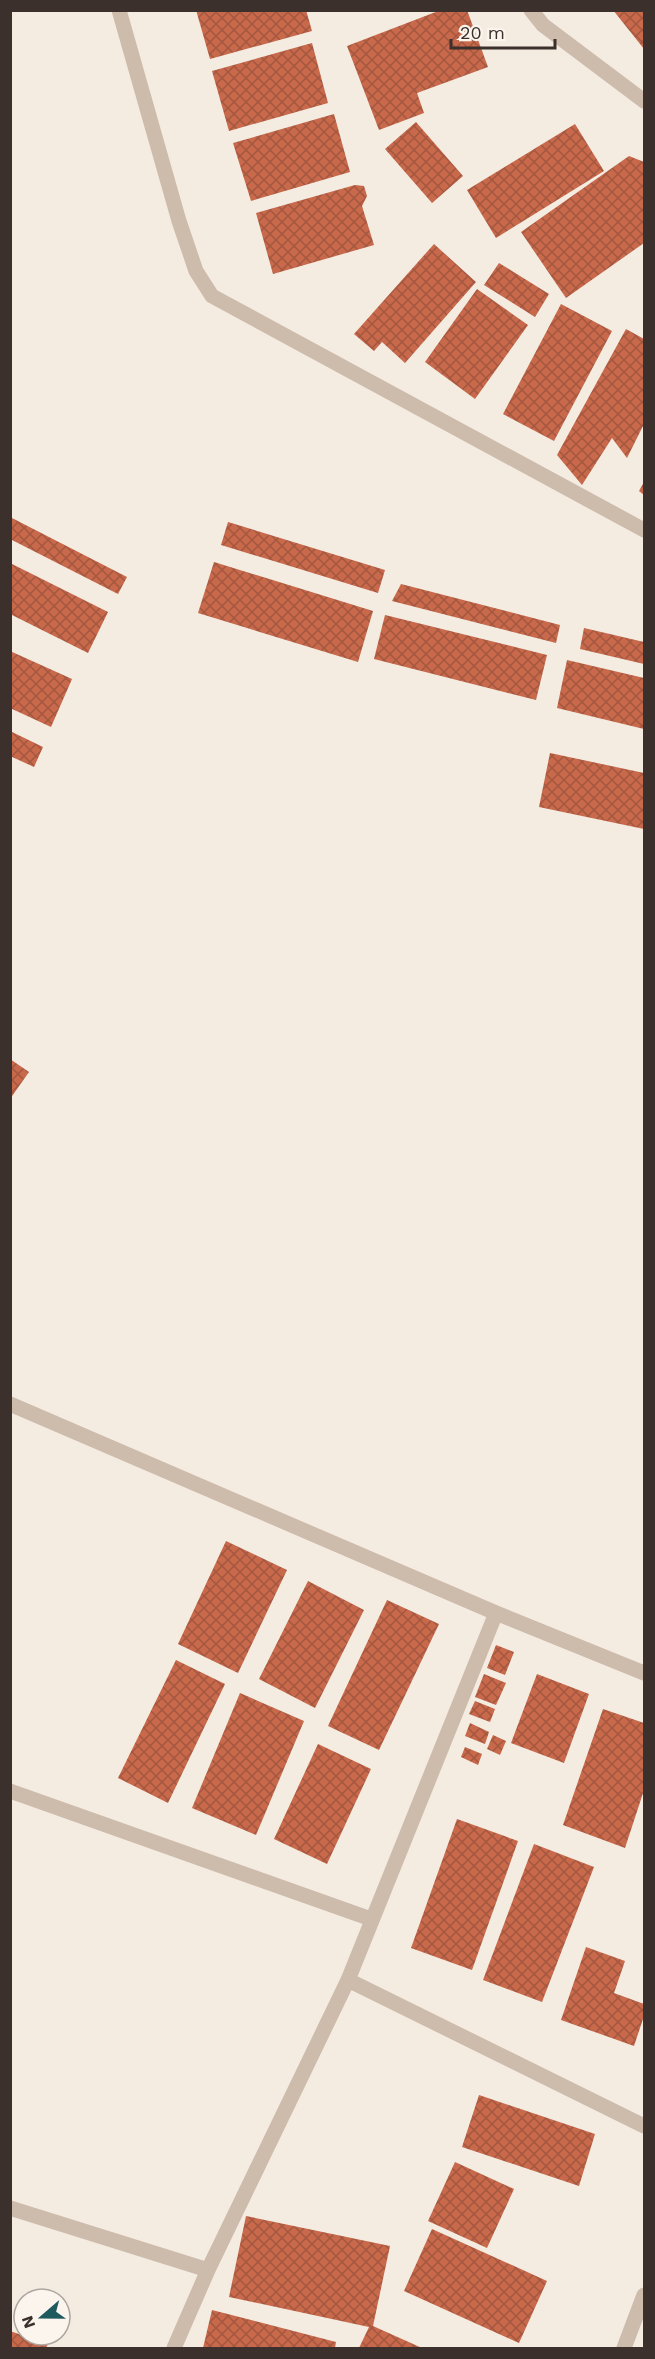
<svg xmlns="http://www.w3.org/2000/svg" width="655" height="2359" viewBox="0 0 655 2359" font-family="'Work Sans',sans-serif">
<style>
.building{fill:url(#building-cross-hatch)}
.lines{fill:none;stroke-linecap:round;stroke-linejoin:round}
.minor{stroke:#cdbbac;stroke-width:15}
</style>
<defs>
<pattern id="building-cross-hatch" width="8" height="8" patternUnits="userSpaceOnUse" patternTransform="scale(1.5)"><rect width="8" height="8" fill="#c8694b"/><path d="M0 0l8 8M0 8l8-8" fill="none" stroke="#a4573f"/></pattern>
</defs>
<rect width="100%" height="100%" fill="#f4ebe1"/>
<path class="building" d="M196,10H306L312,31L210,59Z
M441,10H467L488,67L417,93L424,113L379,130L347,46Z
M613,10H644V49Z
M312,43L328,103L229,131L212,71Z
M334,114L350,172L251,201L233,143Z
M416,122L463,176L432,203L385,149Z
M575,124L604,171L496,238L467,190Z
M629,156L644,162V243L566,298L521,232Z
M355,185L364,186L367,196L362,206L374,245L273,274L256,213Z
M434,244L476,282L405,363L382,342L374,351L354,334Z
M499,263L549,294L535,317L484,285Z
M477,289L528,325L475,399L425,362Z
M561,304L612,331L554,441L503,414Z
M626,329L644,339V424L627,458L612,438L582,485L557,455Z
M644,482V495L639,491Z
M10,517L127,577L118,594L10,539Z
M228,522L385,570L378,593L221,545Z
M214,562L373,611L358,662L198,613Z
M10,563L108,612L88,653L10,614Z
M401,584L560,625L556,643L392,601Z
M385,615L547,655L536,700L374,659Z
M584,628L644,642V664L580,649Z
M10,651L72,679L51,727L10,708Z
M567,660L644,678V729L557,708Z
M10,731L43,747L34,767L10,756Z
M550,753L644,773V829L539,807Z
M10,1059L29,1072L10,1099Z
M226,1541L287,1570L238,1673L178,1644Z
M308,1581L364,1610L315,1708L259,1679Z
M387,1600L439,1624L379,1750L328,1726Z
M496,1645L514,1652L505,1675L487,1668Z
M176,1660L225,1684L168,1803L118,1778Z
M484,1674L506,1683L496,1705L475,1697Z
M537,1674L589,1694L564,1763L511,1743Z
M240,1693L304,1721L256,1835L192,1808Z
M475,1701L495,1709L490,1722L469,1714Z
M603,1709L644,1723V1790L625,1848L563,1825Z
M470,1723L489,1732L485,1744L465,1736Z
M493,1735L506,1741L500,1755L487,1749Z
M318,1744L371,1769L327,1864L274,1839Z
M465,1747L482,1754L478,1765L461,1757Z
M457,1819L518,1841L472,1970L411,1948Z
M534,1844L594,1867L542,2002L483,1980Z
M586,1947L625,1961L614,1993L644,2004V2016L634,2046L561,2020Z
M479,2095L595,2134L579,2186L462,2147Z
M455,2162L514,2189L487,2248L428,2221Z
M246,2216L390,2246L373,2326L422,2348H359L369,2327L229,2297Z
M432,2229L547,2281L519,2343L404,2291Z
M212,2310L336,2342L335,2348H203Z
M10,2331L48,2344L46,2348H10Z"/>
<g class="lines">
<path class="minor" d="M119,10L179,221L196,271L212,296L644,530
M531,10L543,25L644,101
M10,1404L496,1613L644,1673
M10,1791L371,1919
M348,1980L644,2126
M10,2208L208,2270
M174,2348L208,2270L348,1980L496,1613
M624,2348L644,2295"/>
</g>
<rect width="655" height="2359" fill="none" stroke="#3b302b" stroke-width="24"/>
<g transform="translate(42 2317) rotate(250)"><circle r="28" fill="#fbf5ee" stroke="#aea6a0" stroke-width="1.5"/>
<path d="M0-4.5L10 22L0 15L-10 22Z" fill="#1f5a5e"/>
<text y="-9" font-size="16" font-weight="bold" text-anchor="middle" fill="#3b302b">N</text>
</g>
<path d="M451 39v9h104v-9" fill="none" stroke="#3b302b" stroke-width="3"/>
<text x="460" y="39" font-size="18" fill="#3b302b" stroke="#fbf5ee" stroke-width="4.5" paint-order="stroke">20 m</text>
</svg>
